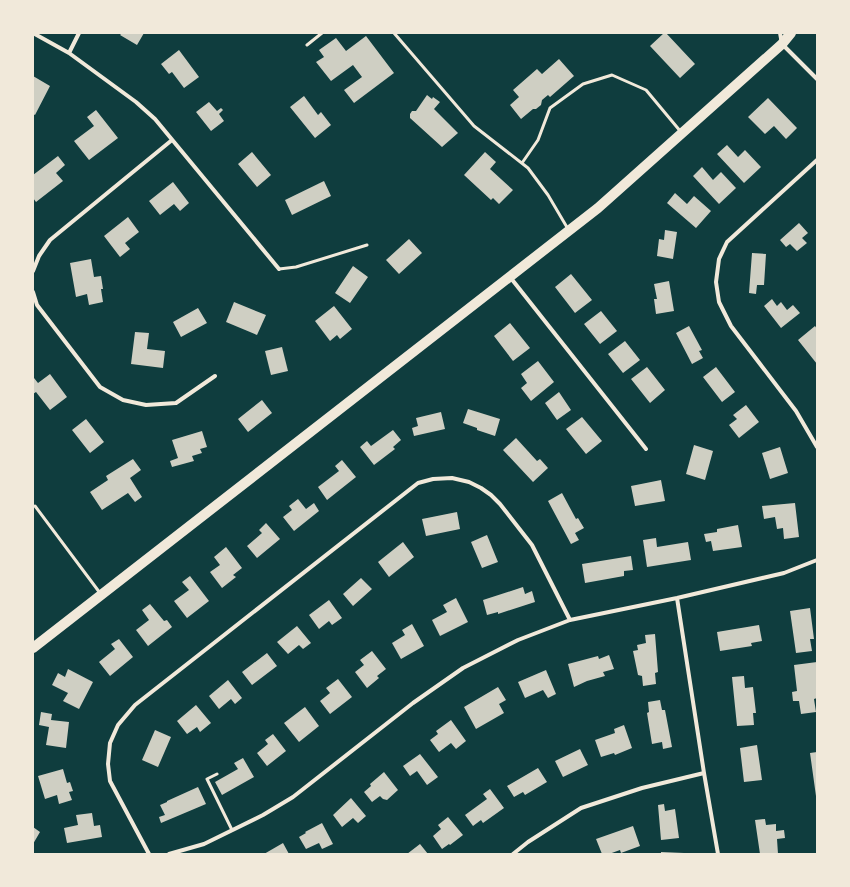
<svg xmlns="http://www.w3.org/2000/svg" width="850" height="887" viewBox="0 0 850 887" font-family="'Titillium Web',sans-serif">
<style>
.building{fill:#cfcfc3}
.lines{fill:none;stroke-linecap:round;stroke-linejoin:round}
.service{stroke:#f1e9da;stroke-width:3}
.minor{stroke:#f1e9da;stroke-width:4}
.trunk{stroke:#f1e9da;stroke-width:10}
</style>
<rect width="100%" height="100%" fill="#0f3d3e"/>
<path class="building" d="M122,33H144L137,45L120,35Z
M664,33H666L695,64L680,78L650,46Z
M366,36L394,73L354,103L344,90L362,77L353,65L331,81L316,62L324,57L319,50L336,38L346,51Z
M179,50L199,77L184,88L172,72L169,74L161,64Z
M559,59L574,76L550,97L548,95L542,100L541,105L536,109H533L521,119L510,105L519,97L513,90L537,69L542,74Z
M33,76L50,86L35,115L33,114Z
M427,95L432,99L433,97L440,102L434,109L458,133L442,147L410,118V114L412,111H416Z
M304,96L318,115L321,112L331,125L315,138L290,107Z
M768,98L797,128L786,139L774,126L765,134L748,117Z
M209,102L217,111L221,108L223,110L219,114L224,121L211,131L196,112Z
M96,110L118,138L89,160L74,141L94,126L87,117Z
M727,145L738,157L745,150L761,167L744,183L717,154Z
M252,152L271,175L257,187L238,164Z
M485,152L496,162L490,169L513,190L499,204L493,198L491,200L464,175Z
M58,156L65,165L56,173L63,181L36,202L33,198V175Z
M702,167L713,180L721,172L736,188L719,204L693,176Z
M324,181L331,196L292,215L285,200Z
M173,182L189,203L180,211L174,204L160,215L149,201Z
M675,193L687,204L694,196L711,211L696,228L667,203Z
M128,217L139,232L125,243L130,249L120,257L104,236Z
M799,223L808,233L802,238L807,243L797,251L790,244L786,247L780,240Z
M665,230L677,232L673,259L657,256L659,239L664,240Z
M409,239L422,253L399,274L386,260Z
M752,253L766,254L764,285H757L756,294L749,293Z
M91,259L94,277L101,276L103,289H101L103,302L89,305L87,294L76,297L70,263Z
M353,266L368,277L350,303L335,293Z
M571,274L592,300L575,313L555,287Z
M669,281L674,311L656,314L654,299H657L654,284Z
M772,299L777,306L781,302L787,310L793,305L800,313L781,328L764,306Z
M234,302L266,315L257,335L226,322Z
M334,306L352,329L340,339L337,335L330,341L315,321Z
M198,308L207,323L181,337L173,322Z
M601,311L617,331L600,344L584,324Z
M510,323L530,348L513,361L494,336Z
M689,326L702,350L699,351L703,358L692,364L676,333Z
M815,326L817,329V364L798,340Z
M135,332L149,333L147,349L165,351L163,368L131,364Z
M625,341L640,360L623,373L608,354Z
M282,347L288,371L271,375L265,351Z
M538,361L554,382L531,401L521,388L527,383L521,374Z
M647,367L665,390L650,403L631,379Z
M716,367L735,392L722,402L703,377Z
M50,374L67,397L50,410L36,392L33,394V379L34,378L38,383Z
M559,392L571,410L557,420L545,403Z
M262,400L272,413L248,432L238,419Z
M746,405L759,422L739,438L729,425L737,419L733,415Z
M468,409L500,419L495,436L477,430V428L463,423Z
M441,412L445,429L414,436L412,428L418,426L416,418Z
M582,417L602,441L586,454L566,429Z
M86,419L104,442L90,453L72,430Z
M393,430L401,440L393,447L395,449L374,465L360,447L367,441L371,446Z
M202,431L207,447L200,449L202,453L192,456L194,461L172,467L170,461L178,458L172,440Z
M516,438L537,461L540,459L548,468L533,482L503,450Z
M694,445L713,451L705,480L686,474Z
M780,447L788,473L770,479L762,453Z
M133,459L141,470L130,478L142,497L135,502L128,493L102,510L90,492L108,480L106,476Z
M342,460L356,477L327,500L318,487L339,471L335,466Z
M661,480L665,501L635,506L631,486Z
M562,493L576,519L578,518L584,528L575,533L579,540L571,544L548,501Z
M298,499L306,509L314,503L319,511L294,531L283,517L292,510L289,506Z
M795,503L799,537L784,539L783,528L777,529L775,517L764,519L762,506Z
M457,512L460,529L426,536L422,519Z
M266,523L280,539L257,558L247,546L262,533L259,530Z
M738,525L742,547L713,551L711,541L706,542L704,534L717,532V529Z
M487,535L498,562L482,568L471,542Z
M656,538L657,547L688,542L691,560L647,567L643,540Z
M403,542L414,557L389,577L378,562Z
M226,547L242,568L233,575L236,577L222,588L210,572L220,565L214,557Z
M631,556L633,570L624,571V576L585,583L582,564Z
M190,576L209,601L187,618L174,601L189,590L182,582Z
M361,578L372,589L353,606L343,594Z
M523,587L525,594L532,591L535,602L498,614V612L487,615L483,600Z
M456,598L468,622L440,636L432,620L447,612L443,605Z
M329,600L342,618L332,625L329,621L319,629L309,615Z
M150,604L164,621L167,620L172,627L148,646L136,630L149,620L142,610Z
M810,608L814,639H810L812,651L796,653L790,611Z
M412,624L424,646L401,659L392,643L405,635L402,630Z
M759,625L762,641L751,643L752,646L720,651L717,632Z
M297,626L311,643L303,649L299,645L288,654L277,642Z
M655,634L658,672L655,673L656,684L643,686L642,676L638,675L633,651L638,650L637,645L646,643L645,635Z
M119,639L133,657L110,676L99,662L115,649L111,644Z
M372,651L386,669L377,676L379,678L367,688L355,672L364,665L360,660Z
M267,653L277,666L252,685L242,672Z
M609,655L614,669L603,672L605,676L587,681L574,687L568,664L598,656L599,659Z
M817,662V698L814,699L816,712L801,714L799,701H793L792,692L797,691L794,665Z
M68,669L93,682L79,709L63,701L68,693L52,685L58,673L65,677Z
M546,670L556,694L548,698L543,690L525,698L518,682Z
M744,676L745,688L753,687L756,713H753L754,725L737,726L732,677Z
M338,679L352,697L330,714L320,701L330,693L326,688Z
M228,680L242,698L235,704L231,699L219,709L209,696Z
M498,687L506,700L499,704L504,713L476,729L464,707Z
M660,700L662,710H665L672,747L663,749L662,742L652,744L647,713L649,712L648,702Z
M196,705L211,723L200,732L197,727L187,734L177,721Z
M305,707L319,726L299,742L284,723Z
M41,712L52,714L51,720L69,722L66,748L46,745L49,727L39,725Z
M451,720L466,741L456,749L451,743L439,752L430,740L438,734L436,731Z
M624,725L632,748L615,755L614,753L601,757L595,740L615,733L614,729Z
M155,730L171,737L158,767L142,760Z
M273,734L286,751L267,766L257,753L268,744L265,740Z
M757,745L762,780L744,782L740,748Z
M580,749L588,765L563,777L555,761Z
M817,752V796H816L810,753Z
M420,754L438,777L427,785L417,771L410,776L403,766Z
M243,758L254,777L222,795L215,782L238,769L234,763Z
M538,768L547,782L525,795L523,792L514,797L507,786Z
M63,769L67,783L70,782L73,791L69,792L72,800L59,804L57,795L45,799L38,776Z
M384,772L398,790L387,800L383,799L380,796L372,802L364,792L371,786L370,784Z
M198,787L206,804L161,823L159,817L165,815L160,805L167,802V801Z
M490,789L504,808L483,823L481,820L473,826L465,815L487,799L483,794Z
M351,798L366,816L358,823L353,818L342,827L333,815Z
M664,804L665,811L675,809L679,838L661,840L658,805Z
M92,813L94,826L100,825L102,837L67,843L64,828L78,825L76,815Z
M448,817L463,835L450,845L449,844L442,849L433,836L441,829L438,825Z
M765,819L766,825L776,824V831L784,830L785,838L777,839L778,854H760L755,820Z
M322,823L333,844L322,849L319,843L306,849L299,837L306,833L305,832Z
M633,826L640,846L621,853L620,850L609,854H602L596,839Z
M33,827L40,832L33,844Z
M283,843L289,854H264Z
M420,844L428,854H407Z
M661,852L684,853V854H661Z"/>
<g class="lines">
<path class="service" d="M394,33L474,126L528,168L548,195L568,229
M307,45L322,33
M522,163L538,140L550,108L583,84L612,75L646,90L681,132
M279,269L296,267L367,245
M35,506L100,593
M217,774L207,779L232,830"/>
<path class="minor" d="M33,33L69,53L136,102L155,119L279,269
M780,33L782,44L817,79
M69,53L79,33
M817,160L727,242L719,259L716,282L719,302L731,326L796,411L817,447
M33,271L39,256L50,240L172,140
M510,277L646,449
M33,292L37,305L100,387L123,400L146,405L176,403L215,376
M677,598L704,773L718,854
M149,854L110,781L108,764L110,743L118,725L135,705L418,483L433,479L452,478L469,482L481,488L491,495L500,504L532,545L570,620
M169,854L204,844L263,815L293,797L413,703L463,668L518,640L570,620L677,598L784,573L817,560
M513,854L528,842L581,808L642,788L704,773"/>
<path class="trunk" d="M33,648L598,208L782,44L791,33"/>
</g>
<rect width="850" height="887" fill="none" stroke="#f1e9da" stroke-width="68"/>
</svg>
